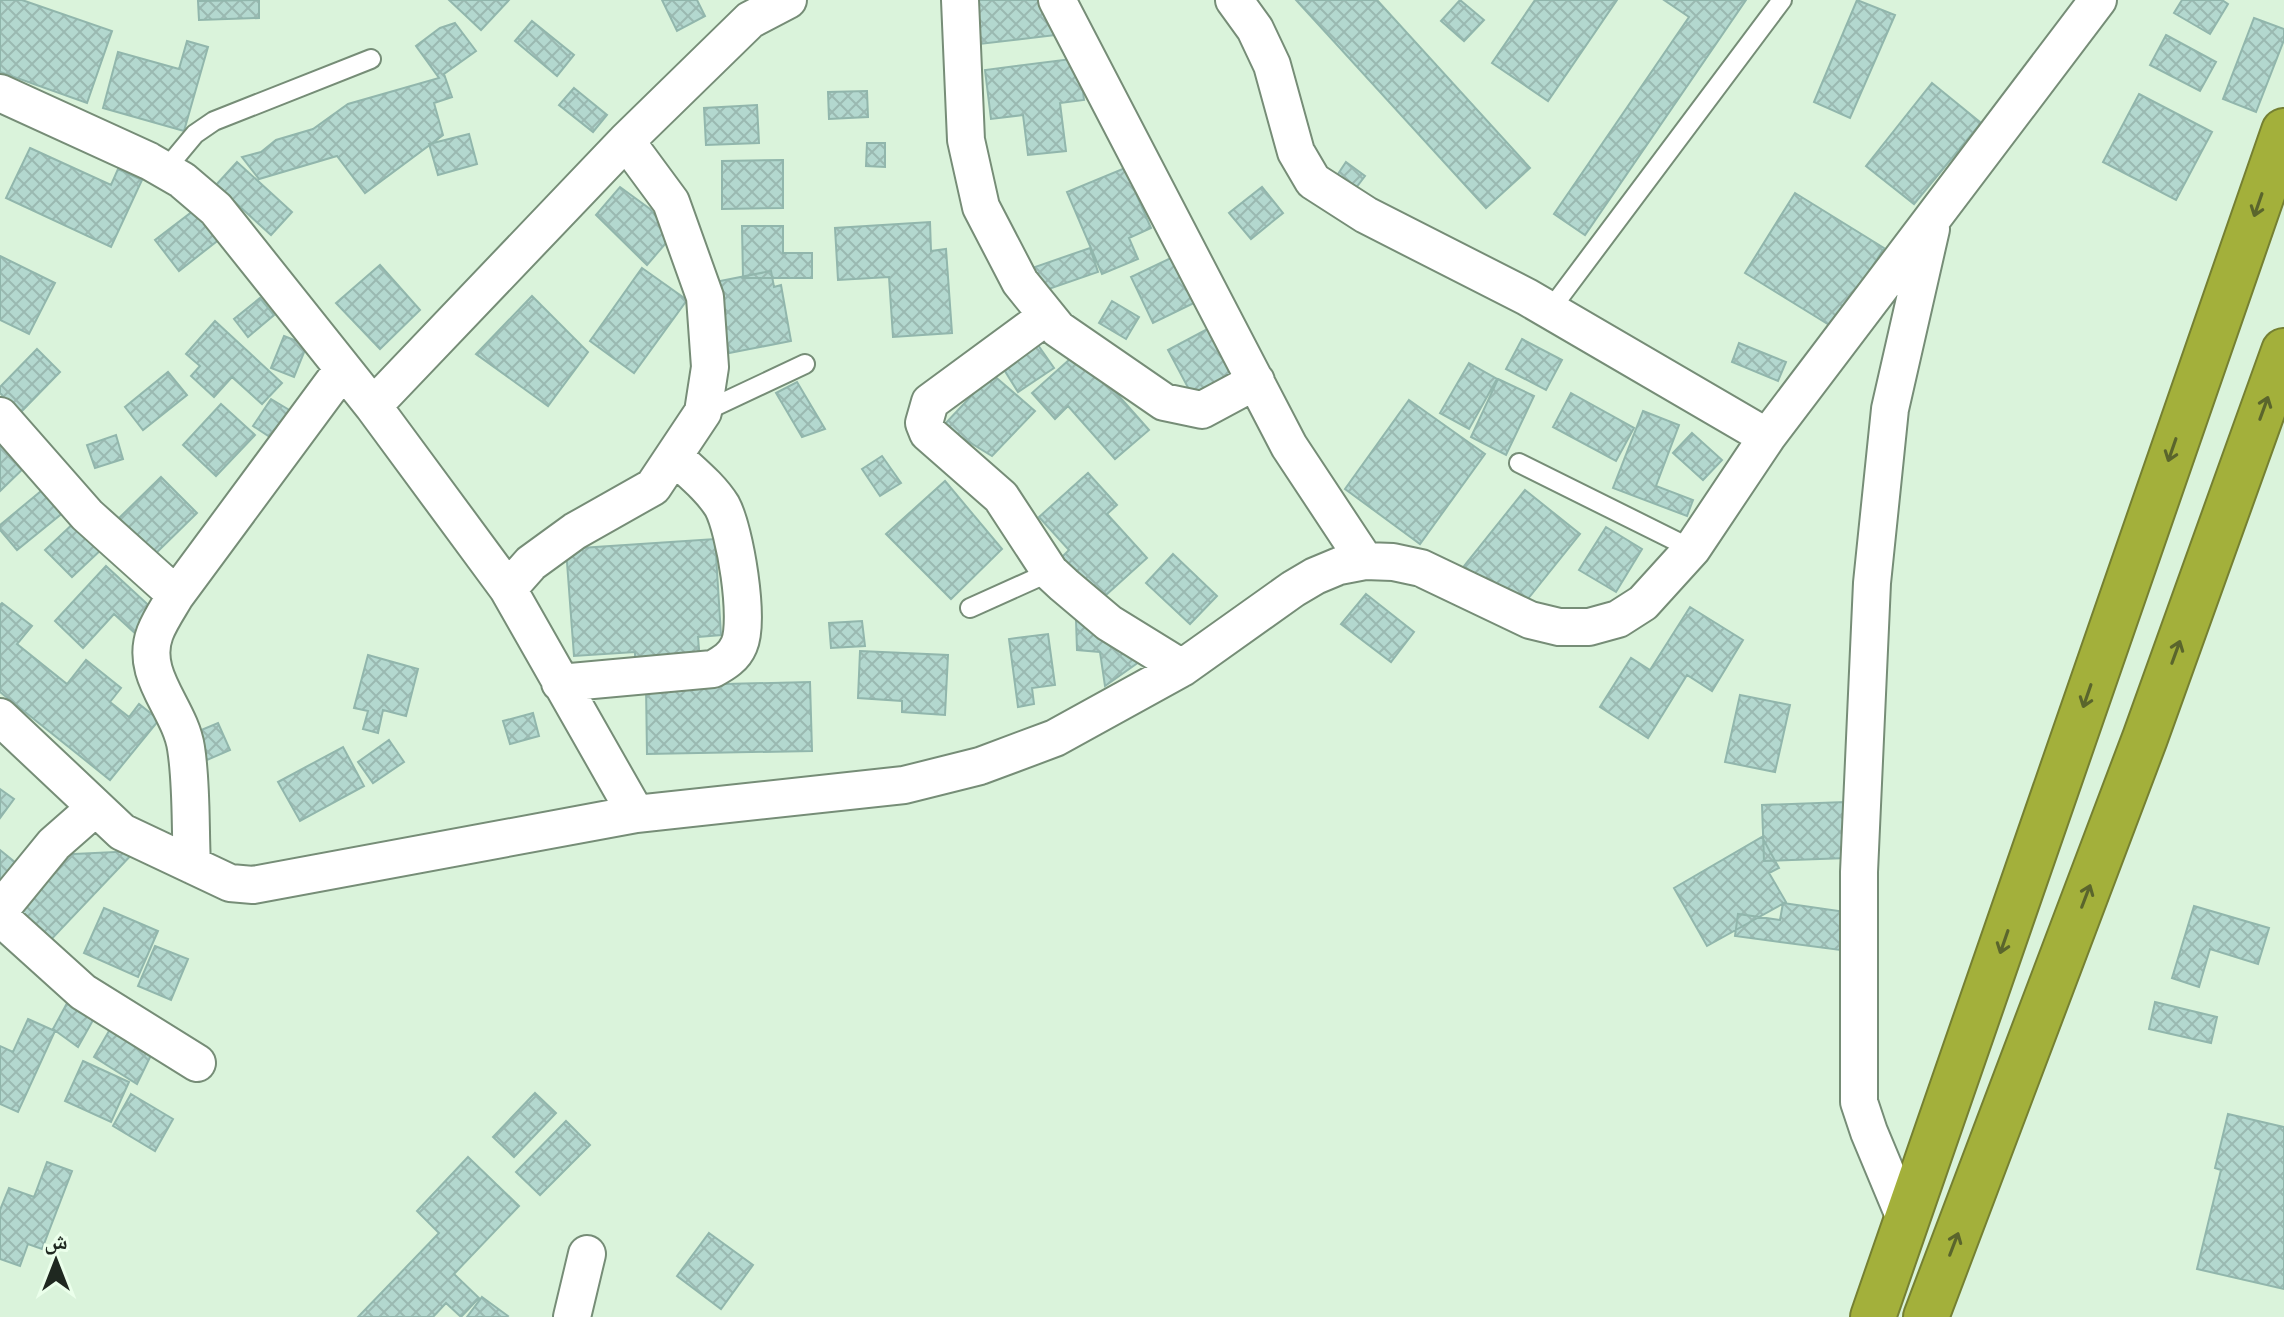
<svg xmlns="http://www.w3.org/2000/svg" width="2284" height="1317" viewBox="0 0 2284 1317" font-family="Literata,'Noto Naskh Arabic',serif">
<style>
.building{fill:url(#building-cross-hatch);stroke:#91b6ac;stroke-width:2}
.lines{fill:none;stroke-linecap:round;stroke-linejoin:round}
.lane-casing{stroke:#768d77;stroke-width:22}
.street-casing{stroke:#768d77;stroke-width:40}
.highway-casing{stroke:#758032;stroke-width:48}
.lane{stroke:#fff;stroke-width:18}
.street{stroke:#fff;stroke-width:36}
.highway{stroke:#a3b03b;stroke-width:44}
.oneway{stroke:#5a652c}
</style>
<defs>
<pattern id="building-cross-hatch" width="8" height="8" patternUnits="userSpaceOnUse" patternTransform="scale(2)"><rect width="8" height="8" fill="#b3d8cf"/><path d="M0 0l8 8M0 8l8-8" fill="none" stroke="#9ab9b1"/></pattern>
</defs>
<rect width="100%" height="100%" fill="#daf3db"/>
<path class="building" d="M0,0H22L112,31L87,103L0,72Z
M259,0V18L199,20L198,1Z
M449,0H509L481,30Z
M662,0H697L705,16L677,31Z
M968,0H1038L1064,34L971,45Z
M1296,0H1377L1530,168L1486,208Z
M1460,0L1484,20L1464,41L1441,21Z
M1535,0H1617L1548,101L1492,63Z
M1664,0H1746L1585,235L1554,214L1689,17Z
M1857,0L1895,15L1850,118L1814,102Z
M2182,0H2222L2228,4L2210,34L2174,13Z
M2254,18L2284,29V40L2256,112L2223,99Z
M532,21L574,55L557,76L515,41Z
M455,23L476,51L444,74L452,97L434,103L443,135L365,193L337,156L259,179L242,157L261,152L276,140L313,129L348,104L439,78L416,46L440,28Z
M2166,35L2216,62L2200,91L2150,65Z
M187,41L208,47L184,131L103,108L118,52L179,69Z
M1079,58L1084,100L1060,103L1066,151L1028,155L1023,115L991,119L985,70Z
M1932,83L1981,123L1914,204L1866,166Z
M574,88L607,115L593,132L559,105Z
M867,91L868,117L829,119L828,92Z
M2139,94L2212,132L2176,200L2103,162Z
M757,105L759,143L706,145L704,108Z
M469,134L477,164L438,175L429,144Z
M867,143H885V167L866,166Z
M30,148L111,185L118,169L142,180L111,247L6,198Z
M783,160V208L722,209V161Z
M237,162L292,212L271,235L216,185Z
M1346,162L1365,176L1352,193L1334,180Z
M1125,168L1151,228L1129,238L1138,259L1102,274L1067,192Z
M620,187L650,209L672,236L647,265L596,215Z
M1262,187L1283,213L1251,239L1229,213Z
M1795,193L1884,248L1834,328L1745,273Z
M197,208L221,238L179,271L155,240Z
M930,222L931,251L946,249L952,333L893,337L889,277L838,280L835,228Z
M742,226H783V253H812V278H743Z
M1090,248L1098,272L1040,292L1032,268Z
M0,256L55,283L29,334L0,320Z
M1175,256L1198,301L1153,323L1131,277Z
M380,265L420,310L380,349L336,303Z
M642,268L687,300L634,373L590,341Z
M771,271L774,287L781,285L791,341L729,353L715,282Z
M532,296L588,352L548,406L476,354Z
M260,298L274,315L248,337L234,319Z
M1112,301L1139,317L1126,339L1099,323Z
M215,321L282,383L262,404L232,377L214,397L191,376L200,366L186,354Z
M1211,327L1236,374L1193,397L1168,350Z
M284,336L307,345L294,377L271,368Z
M1522,339L1562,360L1546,390L1506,369Z
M1739,343L1786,362L1778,381L1732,362Z
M1038,345L1054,368L1018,392L1003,368Z
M37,349L60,372L20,413L0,393V387Z
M1079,351L1149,430L1115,459L1068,406L1055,419L1032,393Z
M1469,363L1497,379L1469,429L1440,413Z
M168,372L187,395L143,430L125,407Z
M992,374L1035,411L992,456L943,426Z
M1498,379L1534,396L1506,455L1471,437Z
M797,382L825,429L802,437L776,393Z
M1571,393L1634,428L1616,461L1553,427Z
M271,399L291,411L273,439L253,426Z
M1409,400L1485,454L1420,544L1345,489Z
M221,404L255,435L216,476L183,445Z
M1643,411L1679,425L1656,486L1693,500L1687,516L1613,488Z
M0,428L28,464L0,491Z
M1692,433L1722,460L1703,480L1673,453Z
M116,435L123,459L95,468L87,445Z
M882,456L901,483L880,496L862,469Z
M1088,473L1117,505L1107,514L1147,558L1096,604L1057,562L1069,550L1039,517Z
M161,477L197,513L153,556L117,520Z
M945,481L1002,549L951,599L886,534Z
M46,487L65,511L17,550L0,530V525Z
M1525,490L1580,534L1519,610L1464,566Z
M77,520L104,547L72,577L45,550Z
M1606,527L1642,549L1616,592L1579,570Z
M715,539L721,635L698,637L700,661L635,665V652L574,656L566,549Z
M1173,554L1217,596L1190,624L1146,583Z
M106,566L157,613L137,635L114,614L83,648L55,621Z
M1366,594L1414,632L1391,662L1341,624Z
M2,603L32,626L17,644L67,684L86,660L121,688L110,702L129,717L139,704L159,720L110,780L0,692V605Z
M1690,607L1743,640L1712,691L1687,675L1648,738L1600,707L1631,658L1650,670Z
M1076,620L1134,641L1146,657L1105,686L1100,652L1077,650Z
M862,621L865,646L831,648L829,623Z
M1048,634L1055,685L1032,688L1034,704L1018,707L1009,639Z
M860,651L948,655L945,715L902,712V701L858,698Z
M368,655L418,669L406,716L383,710L378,733L363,729L368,711L354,708Z
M810,682L812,751L647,754L646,686Z
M1740,695L1790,705L1775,772L1725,762Z
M533,713L539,736L510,744L503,721Z
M218,723L230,750L207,760L194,733Z
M389,740L404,762L373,783L358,762Z
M343,747L364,786L300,821L278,782Z
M0,789L14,799L0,818Z
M1845,802L1847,858L1764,861L1762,805Z
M1762,837L1779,868L1769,873L1786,902L1707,946L1674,888Z
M0,850L21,867L0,886Z
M135,851L45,946L9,917L53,855Z
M1783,903L1846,912L1840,950L1735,936L1738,914L1780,920Z
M2194,906L2269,928L2258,964L2210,949L2199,987L2172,978Z
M104,908L158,931L138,977L84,953Z
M155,946L188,959L171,1000L138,986Z
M72,994L97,1013L78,1047L53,1029Z
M2155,1002L2217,1017L2211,1043L2149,1029Z
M28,1019L55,1031L18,1112L0,1104V1046L13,1052Z
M113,1024L156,1045L137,1084L94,1057Z
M83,1061L129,1082L111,1122L65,1101Z
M535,1093L556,1113L514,1157L493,1137Z
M131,1094L173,1119L155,1151L113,1126Z
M2228,1114L2284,1127V1289L2197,1269L2221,1170L2215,1168Z
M566,1121L590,1145L540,1195L516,1172Z
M468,1157L519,1206L454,1274L479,1298L461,1317L446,1303L433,1317H358L439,1233L417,1211Z
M47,1162L72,1171L42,1249L28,1244L20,1266L0,1259V1210L9,1188L34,1197Z
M709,1233L753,1265L721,1309L677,1276Z
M482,1297L508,1316L507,1317H467Z"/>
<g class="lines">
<g class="lane-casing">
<path id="lane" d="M165,170L195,134L214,121L371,59
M1550,310L1782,0
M703,412L805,364
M1519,463L1692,549
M970,608L1050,572"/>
</g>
<g class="street-casing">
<path id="street" d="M960,0L966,140L981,207L1020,282L1058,329L1164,402L1202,410L1256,381
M1057,0L1289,446L1365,561
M1234,0L1255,29L1272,65L1296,152L1313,181L1366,215L1527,297L1767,437
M0,93L149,161L182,180L216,209L373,406L508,589L636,814
M1047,316L930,402L924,423L928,433L1001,497L1050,572L1064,585L1109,623L1182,668
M373,406L626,141L750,20L788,0
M0,416L87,515L176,595
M508,589L531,563L575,531L653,487L703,412L710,367L705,297L671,202L626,141
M560,683L713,669C724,663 734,657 739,645C750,620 735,530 722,506C710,487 692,473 675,457
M0,717L122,832L230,883L253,885L636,814L904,785L980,766L1055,738L1182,668L1293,589L1315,576L1339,566L1365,561L1393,562L1421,568L1530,620L1559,627H1589L1618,619L1643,603L1692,549L1767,437L2098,0
M192,865C190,828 192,785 186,748C180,708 139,675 155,633C160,620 169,607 176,595L343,369
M0,910L54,844L95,808
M0,917L83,992L197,1063
M1907,1223L1869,1132L1859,1102V872L1872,583L1890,409L1931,229
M572,1317L587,1254"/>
</g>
<g class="highway-casing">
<path id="highway" d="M1873,1317L2284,131
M1926,1317L2145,738L2284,351"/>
</g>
<use href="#lane" class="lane"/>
<use href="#street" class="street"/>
<use href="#highway" class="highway"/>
</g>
<defs><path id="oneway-shaft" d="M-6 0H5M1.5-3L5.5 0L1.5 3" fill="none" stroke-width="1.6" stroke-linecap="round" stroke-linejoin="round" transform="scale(2)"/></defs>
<g class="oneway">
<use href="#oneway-shaft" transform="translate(2258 205) rotate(109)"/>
<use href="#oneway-shaft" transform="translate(2264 408) rotate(-70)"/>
<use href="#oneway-shaft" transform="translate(2172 450) rotate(109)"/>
<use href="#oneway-shaft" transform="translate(2176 652) rotate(-70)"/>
<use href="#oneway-shaft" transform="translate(2087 696) rotate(109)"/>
<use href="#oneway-shaft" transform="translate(2086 896) rotate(-69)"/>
<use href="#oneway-shaft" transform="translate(2004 942) rotate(109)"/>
<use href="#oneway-shaft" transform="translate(1954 1244) rotate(-69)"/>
</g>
<g transform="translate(56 1261)" stroke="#ebffeb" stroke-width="6" paint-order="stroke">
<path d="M0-6L14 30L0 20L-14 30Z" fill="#1f2820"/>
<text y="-12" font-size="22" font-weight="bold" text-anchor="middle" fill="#1f2820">ش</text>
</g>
</svg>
